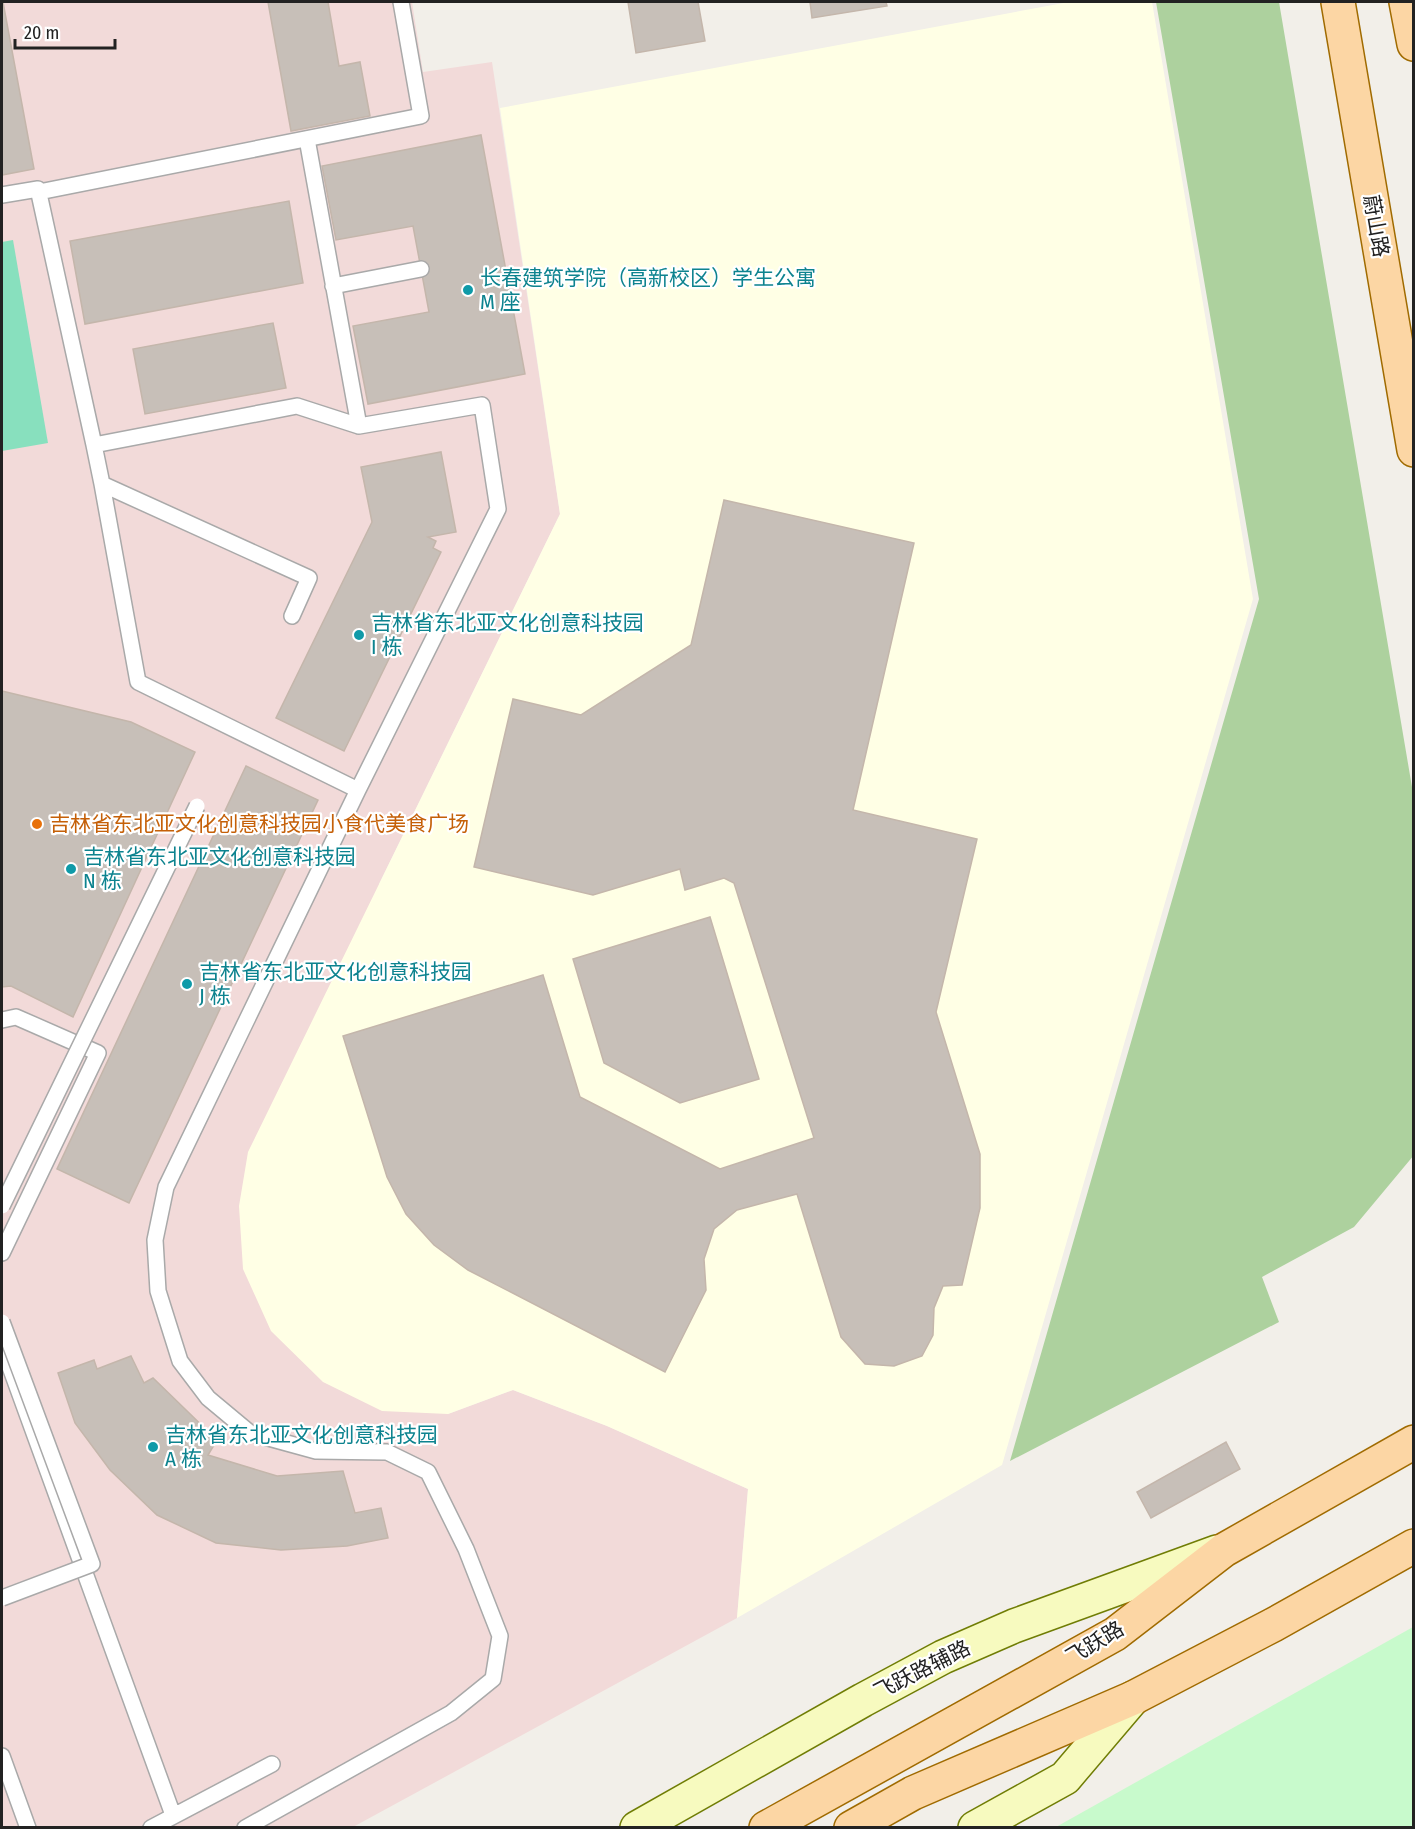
<svg xmlns="http://www.w3.org/2000/svg" width="1415" height="1829" viewBox="0 0 1415 1829" font-family="'Fira Sans Condensed','Noto Sans SC',sans-serif">
<style>
.commercial{fill:#f2dad9}
.education{fill:#ffffe5}
.forest{fill:#add19e}
.park{fill:#c8facc}
.pitch{fill:#88e0be}
.building{fill:#c7bfb8;stroke:#c4b6ab;stroke-width:1.5}
.lines{fill:none;stroke-linecap:round;stroke-linejoin:round}
.lane-casing{stroke:#a9a9a9;stroke-width:18}
.secondary-casing{stroke:#707d05;stroke-width:36}
.primary-casing{stroke:#a06b00;stroke-width:36}
.lane{stroke:#fff;stroke-width:15}
.secondary{stroke:#f7fabf;stroke-width:33}
.primary{stroke:#fcd6a4;stroke-width:33}
.lane-bridge-casing{stroke:#a9a9a9;stroke-width:18;stroke-linecap:butt}
.lane-bridge{stroke:#fff;stroke-width:15}
.culture-dot{fill:#0f9aa8;stroke:#fff;stroke-width:2}
.food-dot{fill:#e8710a;stroke:#fff;stroke-width:2}
.labels{text-anchor:middle;stroke-width:4.5;stroke-linejoin:round;paint-order:stroke}
.street-label{font-size:21px;fill:#222;stroke:#fff}
.culture-label{font-size:21px;fill:#0d838f;stroke:#fff;text-anchor:start}
.food-label{font-size:21px;fill:#c56008;stroke:#fff;text-anchor:start}
</style>
<rect width="100%" height="100%" fill="#f2efe9"/>
<path class="commercial" d="M2,2H412L423,72L492,62L560,514L379,884L448,1414L513,1390L607,1426L748,1489L737,1618L353,1827L2,1828Z"/>
<path class="education" d="M1069,2H1152L1253,599L1002,1465L737,1618L748,1489L607,1426L513,1390L448,1414L382,1411L323,1382L271,1331L243,1269L239,1206L248,1152L560,514L500,108Z"/>
<path class="forest" d="M1156,2H1279L1413,793L1414,1155L1354,1227L1262,1277L1279,1322L1010,1461L1259,599Z"/>
<path class="park" d="M1413,1627V1827H1056Z"/>
<path class="pitch" d="M13,240L48,443L2,451V242Z"/>
<path class="building" d="M2,2H3L34,169L2,175Z
M268,2H328L339,66L360,62L370,116L291,131Z
M628,2H698L705,41L636,53Z
M810,2H886L887,6L812,18Z
M481,135L525,374L368,404L353,326L429,312L413,226L336,240L322,166Z
M289,201L303,283L85,324L70,241Z
M273,323L286,388L145,414L133,349Z
M441,452L456,532L428,537L436,541L433,548L441,552L344,751L276,718L372,522L361,467Z
M724,500L914,543L853,810L977,839L936,1012L980,1154V1208L962,1285L943,1286L934,1308L933,1335L922,1356L894,1366L865,1364L841,1337L797,1194L737,1210L714,1229L704,1259L706,1290L665,1372L468,1270L434,1245L406,1214L387,1177L343,1036L543,975L580,1097L720,1169L814,1138L734,883L724,878L685,890L680,869L593,895L474,867L513,699L581,715L691,645Z
M2,691L131,722L195,752L73,1017L11,986L2,987Z
M246,766L318,800L129,1203L57,1169Z
M710,917L759,1079L680,1103L604,1063L573,959Z
M131,1356L144,1383L153,1378L217,1440L208,1455L277,1476L343,1471L355,1513L381,1508L388,1538L347,1546L281,1550L216,1543L157,1515L110,1470L75,1423L58,1373L94,1360L97,1369Z
M1226,1442L1240,1469L1151,1518L1137,1492Z"/>
<g class="lines">
<g class="lane-casing">
<path id="lane" d="M307,139L359,426
M39,192L421,116L401,2
M2,195L38,189L94,445L297,406L359,426L482,405L498,509L358,790L166,1187L155,1240L158,1291L180,1361L208,1398L250,1433L316,1451L387,1452L428,1472L466,1549L500,1636L493,1679L451,1713L245,1828
M333,286L421,269
M94,445L102,484L309,578L292,616
M102,484L138,682L358,790
M2,1020L16,1017L98,1053L2,1253
M2,1345L173,1815
M2,1756L28,1828
M151,1828L272,1764"/>
</g>
<g class="secondary-casing">
<path id="secondary" d="M637,1828L863,1700L943,1657L1014,1626L1217,1552
M975,1828L1065,1778L1133,1698"/>
</g>
<g class="primary-casing">
<path id="primary" d="M1338,2L1414,450
M1406,2L1414,44
M766,1828L1115,1634L1224,1550L1414,1442
M851,1828L913,1793L1133,1698L1273,1625L1414,1546"/>
</g>
<use href="#lane" class="lane"/>
<use href="#secondary" class="secondary"/>
<use href="#primary" class="primary"/>
<g class="lane-bridge-casing">
<path id="lane-bridge" d="M2,1206L197,806
M2,1322L92,1564L2,1598"/>
</g>
<use href="#lane-bridge" class="lane-bridge"/>
</g>
<g class="culture-dot">
<circle cx="468" cy="290" r="6"/>
<circle cx="359" cy="635" r="6"/>
<circle cx="71" cy="869" r="6"/>
<circle cx="187" cy="984" r="6"/>
<circle cx="153" cy="1447" r="6"/>
</g>
<circle class="food-dot" cx="37" cy="824" r="6"/>
<g class="labels">
<g class="street-label">
<text transform="translate(1376 226) rotate(80)" y="7">蔚山路</text>
<text transform="translate(1095 1643) rotate(-31)" y="7">飞跃路</text>
<text transform="translate(922 1670) rotate(-27)" y="7">飞跃路辅路</text>
</g>
<g class="culture-label">
<text x="480" y="285">长春建筑学院（高新校区）学生公寓<tspan x="480" dy="24">M 座</tspan></text>
<text x="371" y="630">吉林省东北亚文化创意科技园<tspan x="371" dy="24">I 栋</tspan></text>
<text x="83" y="864">吉林省东北亚文化创意科技园<tspan x="83" dy="24">N 栋</tspan></text>
<text x="199" y="979">吉林省东北亚文化创意科技园<tspan x="199" dy="24">J 栋</tspan></text>
<text x="165" y="1442">吉林省东北亚文化创意科技园<tspan x="165" dy="24">A 栋</tspan></text>
</g>
<g class="food-label">
<text x="49" y="831">吉林省东北亚文化创意科技园小食代美食广场</text>
</g>
</g>
<rect width="1415" height="1829" fill="none" stroke="#222222" stroke-width="6"/>
<path d="M15 39v9h100v-9" fill="none" stroke="#222222" stroke-width="3"/>
<text x="24" y="39" font-size="18" fill="#222222" stroke="#ffffff" stroke-width="4.5" paint-order="stroke">20 m</text>
</svg>
